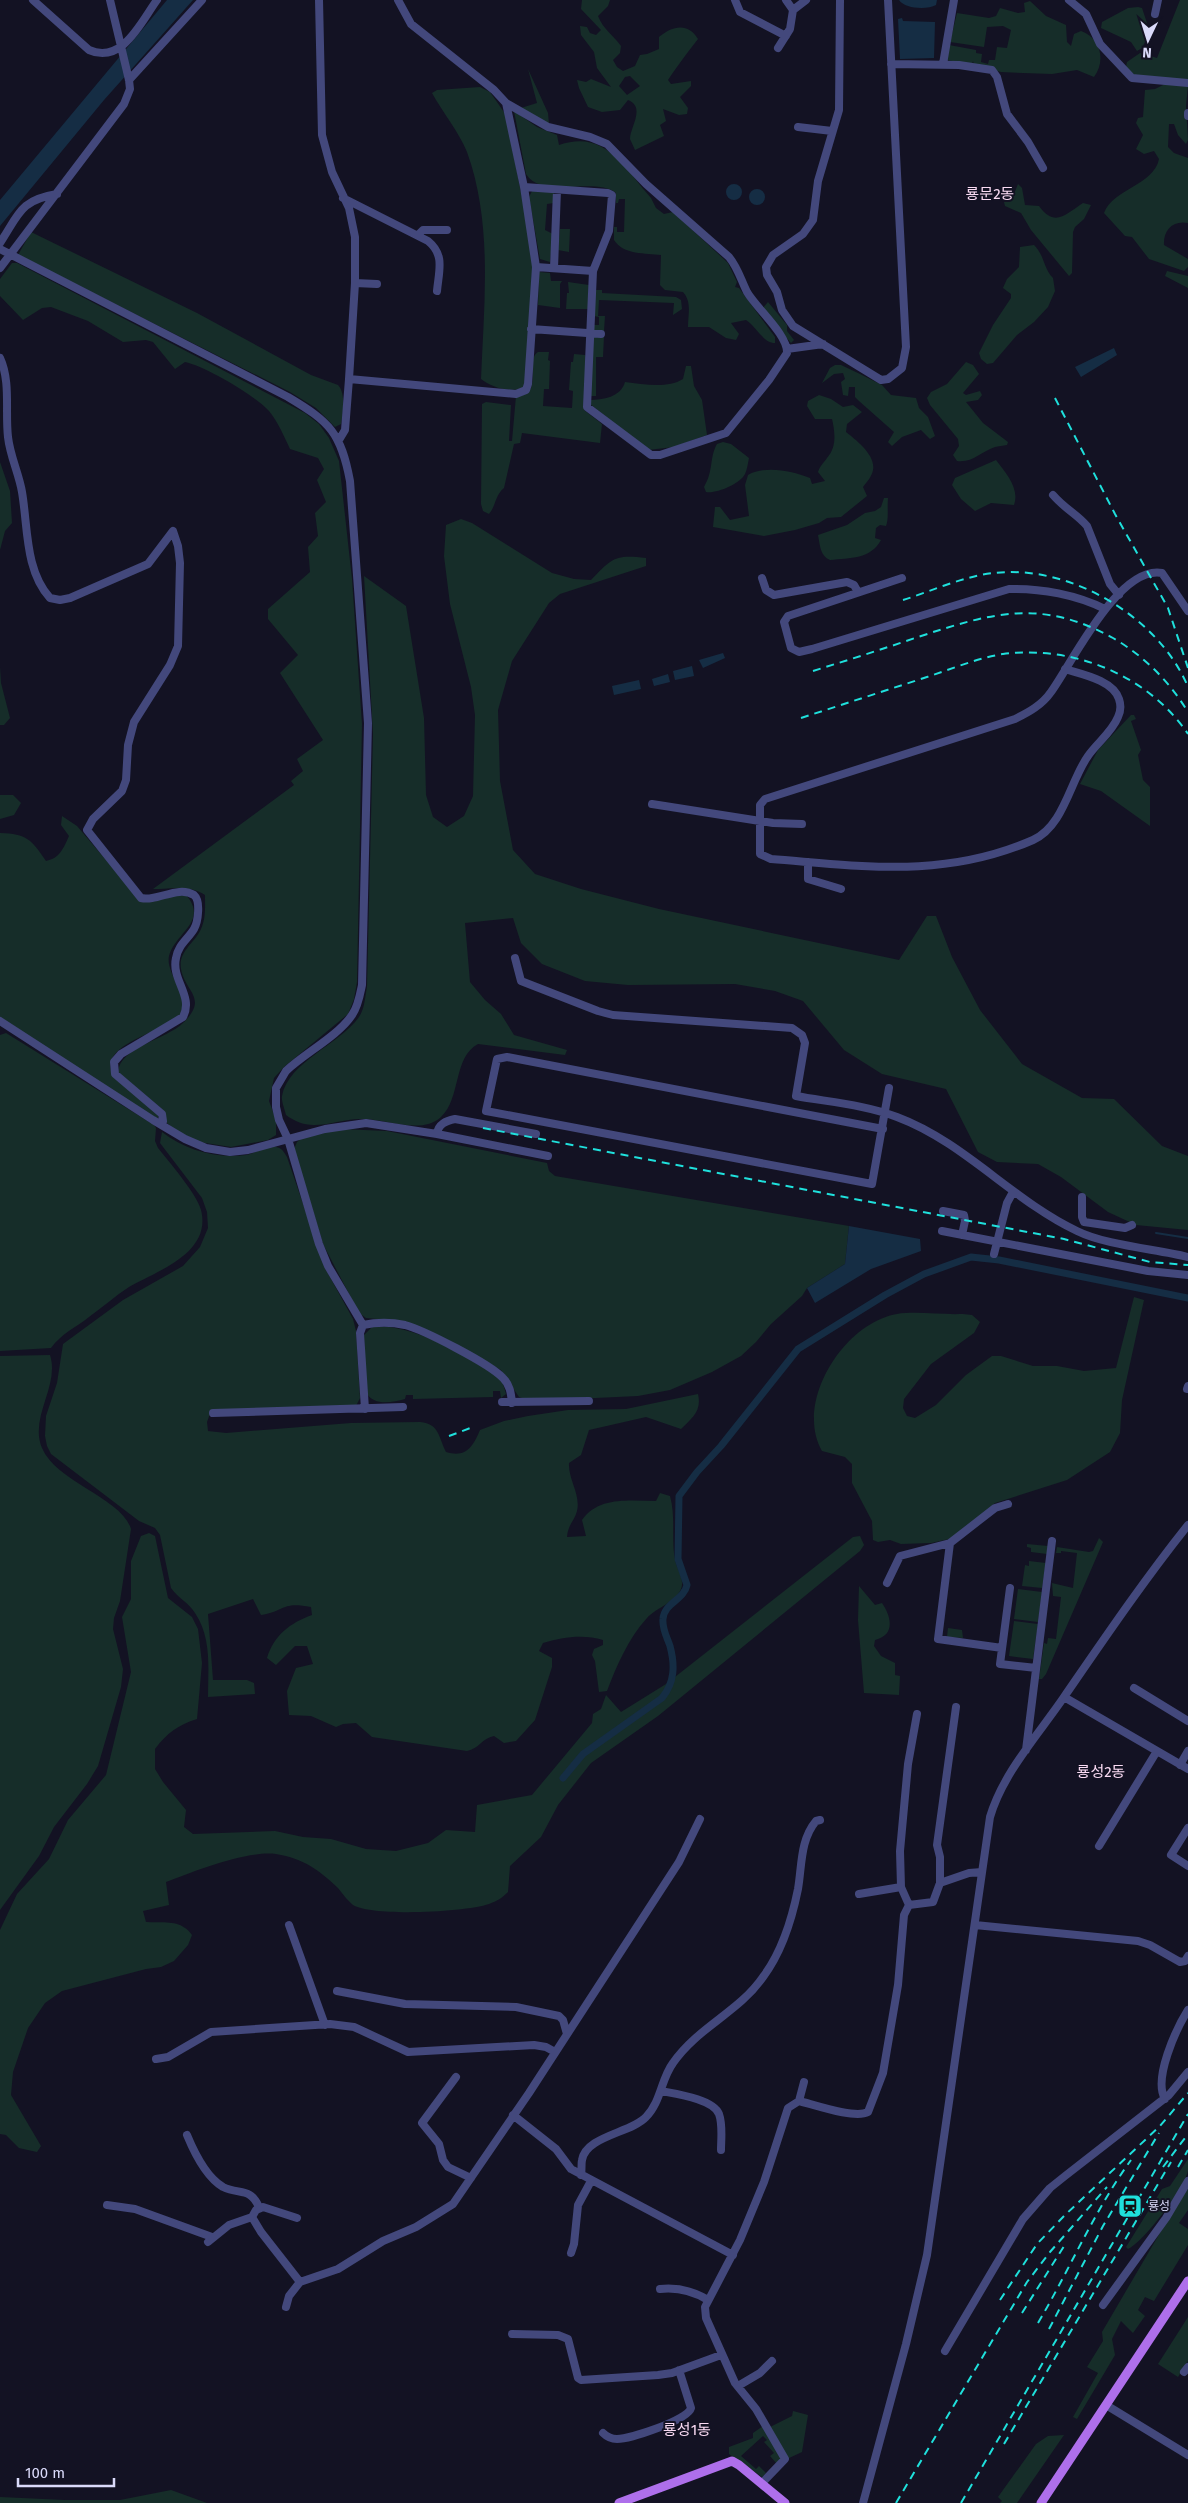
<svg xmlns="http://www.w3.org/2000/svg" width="1188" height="2503" viewBox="0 0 1188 2503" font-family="'Fira Sans','Noto Sans KR',sans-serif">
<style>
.green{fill:#162d29;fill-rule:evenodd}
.water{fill:#152d44}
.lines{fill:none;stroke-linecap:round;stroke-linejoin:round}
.stream{stroke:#152d44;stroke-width:2}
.canal{stroke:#152d44;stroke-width:7}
.minor{stroke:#43487c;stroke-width:8}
.major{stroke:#ae6feb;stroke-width:9}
.rail{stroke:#1fe0dc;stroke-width:2;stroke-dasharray:8 6;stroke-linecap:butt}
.labels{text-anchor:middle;stroke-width:4;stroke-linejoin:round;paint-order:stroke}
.poi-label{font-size:12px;fill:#dadafa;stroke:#131223;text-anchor:start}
.quarter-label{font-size:15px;fill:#fadbf3;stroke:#131223}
</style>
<rect width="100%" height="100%" fill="#131223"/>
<path class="green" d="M582,0H610L608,6L598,16C603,29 613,35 621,46L620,53L613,60L617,67L623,71L635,66L640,55L647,54L659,49V37C672,26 688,22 698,39C687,53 678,65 668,80L671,84L691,81V86L680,97L688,108L687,114L679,115L663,109L666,121L660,125L664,136L635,150L630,139C630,127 646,107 628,100L620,110L602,112L588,107L579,88L577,80L586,82L591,79L611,87L597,68L594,52L581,35L580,26L587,27L590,33L596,35L601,30L581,9ZM630,76L640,86L627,95L619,86L625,77Z
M1180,0H1188V80L1135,76L1126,67L1127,62L1140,53L1157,58Z
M1030,1L1046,16L1066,25L1067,42L1071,46L1074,34L1081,31C1101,38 1106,61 1094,77L1077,70L1052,74L1023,73L1001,72L974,65L973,61L972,64L946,60L949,45L976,50V53L982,54L981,62L988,64L989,60H995L997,47L1007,48L1011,30L1003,26L987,27L984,47L950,42L957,13L989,18L996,16L1000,8L1018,13L1025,12L1024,3Z
M1138,7L1142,8L1150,32L1142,48L1137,51L1131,42L1101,28L1102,22L1128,8Z
M528,69L548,113L549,124L521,108L537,103Z
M1165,84L1188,86L1186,106L1188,140L1186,144L1178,135L1174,124H1169L1168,147L1174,153L1188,158V223C1173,220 1163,230 1164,245L1188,259V267L1184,271L1149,259L1132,237L1125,236L1104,213C1113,189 1154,185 1159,159L1154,151L1144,154L1136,149L1143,135L1136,123L1138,118L1143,117L1145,90L1155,89Z
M480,87L490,92L506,115L533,255L526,386C514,394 492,388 481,379C484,304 493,224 467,152C459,132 443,113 432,93L437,90Z
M514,111L537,127L557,135L559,145C605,129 624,167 651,198L656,208L664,214L673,212L728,263L737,282L735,287L739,288L775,337V343C763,343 756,326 746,320L731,323L739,334L736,340L726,338L709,327H688C688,314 692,302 683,292L665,290L660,285L661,255C646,253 623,255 614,240V227H617V232H624L625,199H619L618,203H616V193C595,176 542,200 526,174Z
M1018,184L1022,188L1025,205L1039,206C1055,228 1066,214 1083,203L1091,205L1084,219L1075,227L1073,232L1072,273L1069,276L1031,230L1021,213L1005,206L1004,202L1014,194Z
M532,191L554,192V203L547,204L545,230L553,234L550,262L540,259L529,197Z
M560,229H570L569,252L558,250Z
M31,232L197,313L311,375L338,385C346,393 343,414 341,424L335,427L316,408L290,392L18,255Z
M1034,245C1045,256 1043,268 1053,278L1055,291L1048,307L1034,322L1017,335L993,363L987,364L981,359L979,353L993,325L1011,298V294L1003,288L1007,279L1019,267L1020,247Z
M12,263H17L305,413L319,424L329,438L339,461L352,579L362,724L357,982L354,999L348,1014L284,1067L274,1078L269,1101L276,1120V1135L268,1140L231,1147L199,1142L175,1130L167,1123L163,1110L118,1072C120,1047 167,1039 183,1023C209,998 185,992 181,969C178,951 195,943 201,929C206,918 205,907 205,895C192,885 169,889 153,889L294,785L291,781L303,771L297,759L323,740L280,673L298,655L268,619V609L310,572L308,547L318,536L315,513L326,502L317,480L324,469L318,458L290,449C284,436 278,422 269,411C256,396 205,366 185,362L175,369L153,342L146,340L123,342L88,321L51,307L42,308L23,320L0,296V279Z
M1167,271L1188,276V288L1165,276Z
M539,272L550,273L551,281H562L560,284V308L538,305Z
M568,282L589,285L588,309H566L567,293H569Z
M595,290H602V293L676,297L681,300L682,309L673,315L674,303L599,300L598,316H605L604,331H593V325H599V317L594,316Z
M768,302L787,325V331L794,340L791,343L762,309Z
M604,336L603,357H596V396H589L593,337Z
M538,352H549L548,360L550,361L549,389H544L543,406L572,408L573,391L569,390L571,362H573L574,354L585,355L587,359L584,410L602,424L600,443L522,433L520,443L514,444L504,488C495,495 496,506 489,514L483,511L481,504L482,404L486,402L511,405L509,441H512L516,396C545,395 524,361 538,352Z
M966,362L973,365L979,374L963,393L966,395L980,391L982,395L978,400L966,402L983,423L1008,442L1007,445C1003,446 998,446 995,447C980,452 973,463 957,461L953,455L959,446L958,439L930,405L927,398L931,392L947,384Z
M835,365H841L860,374L882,385L891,395L916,398L919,408L928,417L935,436L930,439L921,430L902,437L892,446L888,442L894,432L859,401L855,397V387H849L848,396L843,395L841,382L845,379L843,373L834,374L822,383L830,368Z
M686,366H691L694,386L702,400L707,435L674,447L648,450L590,404L589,400C603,400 621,397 625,382C643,384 667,389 683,379Z
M819,395L831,399L843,407L853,405L862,412L847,424L846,432C856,440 876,455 873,470C872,476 867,482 863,487L867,496L841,517L827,518L819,523L795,530L764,536L713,527L715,507H720L730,520L749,516L745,485L748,475C765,465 793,471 810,478L812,484L825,481L818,472C821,464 823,464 827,458C837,447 835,432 832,419H815L807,406L808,401Z
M723,442L731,444L749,458C748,463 747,470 745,474C740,484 716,494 706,492L704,487C714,470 709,458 717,444Z
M996,460C1006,473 1020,489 1014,505L991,503L975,511L961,499L952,485L955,478Z
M0,462L10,491L12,523L5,531L0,550Z
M884,498H888C887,508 889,518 886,526L880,525L876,528L875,538L881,540C871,559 850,558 830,560C820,556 820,545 818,535L847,525L865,513L875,511L881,507Z
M461,519L472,523L552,573L574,579L591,580C612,558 615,554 646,558V566L560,594L549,603L512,661L498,710L500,781L513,850L535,874L581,889L659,909L899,960L927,916H936L952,957L980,1010L1022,1064L1082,1098L1114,1099L1162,1146L1188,1156V1230L1136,1225L1108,1212L1061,1177L1038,1164L997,1162L978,1152L946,1089L882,1074L844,1050L803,1001L775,991L735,984L628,985L585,981L542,964L521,943L513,918L465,923L470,982L485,1000L501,1014L514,1035L567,1050L565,1055L478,1044C453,1057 461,1099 441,1117C422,1135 386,1119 363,1119C347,1118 330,1125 314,1125C303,1125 294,1121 286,1115C285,1110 281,1101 282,1096C288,1062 340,1044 359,1017C365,1008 365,996 367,987L373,734L364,576L406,606L424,718L426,795L433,817L447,827L464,816L473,796L475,715L471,687L450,604L444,556L446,525Z
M0,667L1,683L10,718L4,725H0Z
M1131,715H1134L1136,719L1131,721L1141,750L1138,755L1143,780L1150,787V826L1101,791L1080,784L1098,750Z
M0,795H13L21,803L14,815L0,819Z
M62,816L77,826L140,900L180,895L187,896C208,922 175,933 169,956C165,975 195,1001 178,1017C160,1034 95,1044 114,1078L158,1113V1120L0,1017V833C27,834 31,839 46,861C60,858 63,849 69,836L61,825Z
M6,1033L154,1125L156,1128L155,1141L158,1148C169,1162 197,1194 201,1210C212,1253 157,1271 129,1287C115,1296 103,1307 89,1317C75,1328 62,1333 51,1348L0,1351V1035Z
M341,1129L387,1131L547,1163L549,1171L555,1176L849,1226L845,1264L807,1288L802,1296L771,1324L756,1342L741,1356L712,1372L670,1390L638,1396L531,1401L519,1397L501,1370L485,1361L399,1321L366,1318L359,1313L323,1244L294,1149L297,1142L302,1138Z
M162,1132C186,1150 215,1159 246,1155C255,1153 266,1146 276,1147C282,1148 284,1152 287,1157L325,1268L353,1319L356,1331L360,1398L356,1406L211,1411L207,1422L208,1431L226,1433L351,1423L420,1422C440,1424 438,1437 446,1452C466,1458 473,1447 480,1430L504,1421L528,1416L568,1410L626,1409L698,1394C702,1411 692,1418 681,1429L646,1417L589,1430L581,1455L569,1463C568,1479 581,1495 577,1511C575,1520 568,1524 567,1537L586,1536L582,1520C599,1496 630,1501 656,1501L660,1493L670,1496C676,1518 671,1539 675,1560C677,1569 685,1580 681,1589C675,1603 657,1607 647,1618C628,1639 617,1665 607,1691L599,1692L595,1661L592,1655L594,1649L603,1645V1640C584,1634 562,1637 543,1643L539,1651L552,1658V1667L535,1720L516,1741L504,1743L494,1736C482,1738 479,1749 467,1751L372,1737L356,1723L343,1724L336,1727L311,1716L289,1715L287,1691L296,1668L313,1664L307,1646H295L276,1665L267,1658C274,1635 290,1623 312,1615L311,1607C282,1601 285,1611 261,1615L253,1599L208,1614L213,1680H247L254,1683L255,1694L208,1697C208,1669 212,1638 195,1613C189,1603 178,1598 171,1588L160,1535L155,1528L139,1521L51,1454L47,1446L45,1436L46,1416L57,1383L63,1344L123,1300L183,1266L200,1247L208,1228L207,1212L202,1198L160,1143Z
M1134,1297L1144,1300L1122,1400L1120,1433L1110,1452L1067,1480L995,1503L963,1531L949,1539L931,1543L901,1544L890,1540L878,1542L873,1540L872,1521L852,1483V1464L845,1457L822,1451C794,1402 844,1323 897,1314C916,1311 942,1315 963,1314L972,1315L980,1322L974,1333L931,1364L904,1399L903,1408L907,1416L915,1418L936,1405L966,1375L992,1356H1001L1033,1366H1057L1084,1371L1116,1368Z
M373,1326C418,1326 455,1351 493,1373L502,1380L506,1394L501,1398L500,1391H493V1397L413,1399V1395H406L405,1399C391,1403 373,1406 366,1392L364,1335Z
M50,1355C60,1386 29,1417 42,1448C56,1482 122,1498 131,1529L120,1601L114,1618L113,1629L123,1669L121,1687L98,1766L87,1784L54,1827L39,1856L0,1910V1356Z
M149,1533L155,1536L168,1598L192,1617L198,1629L202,1663L197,1719C178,1725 167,1733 155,1749V1769L163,1782L186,1810L184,1827L193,1834L275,1831L303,1837L331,1839L366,1849L396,1851L428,1843L446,1830L475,1832L477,1805L532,1795L592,1723L593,1714L601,1709L606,1695L621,1712L666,1684L853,1537L860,1536L864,1545L860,1551L658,1716L591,1763L558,1805L541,1837L510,1866L508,1892C502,1898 497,1901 489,1904C466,1912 373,1917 353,1905C348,1901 342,1893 338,1888C318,1869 304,1859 276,1854C247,1850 192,1872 166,1882L169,1905L143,1911L146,1922C164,1923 181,1919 192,1935L188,1945L174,1961L161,1967L146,1969L62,1991L45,2003L28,2028L13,2072L11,2095L41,2146L37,2152L19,2148L6,2135L0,2134V1930L17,1894L49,1859L68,1820L106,1775L131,1672L122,1617L131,1599V1561L141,1536Z
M1099,1538L1103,1542L1046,1674L1042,1679H1039L1044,1643L1047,1644L1048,1638L1056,1639L1061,1597L1053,1596L1052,1583L1073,1588L1077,1553L1061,1551V1553H1056L1057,1547L1089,1552L1093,1551Z
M1027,1544L1048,1546L1047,1554L1031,1552V1548L1027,1547Z
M1029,1561L1046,1563L1042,1588L1022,1586L1025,1565L1029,1566Z
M859,1586L875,1605L882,1603C891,1616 896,1635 875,1640L874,1646L881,1656L895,1663V1675L900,1676L899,1695L864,1693L858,1620Z
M1018,1589L1042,1592L1038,1622L1014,1619Z
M1014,1621L1038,1624L1033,1659L1009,1656Z
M948,1628L962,1630L963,1638L947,1637Z
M1188,2159C1188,2162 1188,2167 1188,2171C1184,2188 1144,2242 1128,2249L1126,2247L1162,2189L1170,2186Z
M1188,2185V2210L1179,2223L1188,2229V2245L1154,2301L1145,2297L1138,2310L1145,2316L1133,2333L1121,2321L1112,2339L1115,2355L1077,2419L1073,2417L1098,2373L1087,2367L1103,2341L1102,2332Z
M1188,2317V2361L1178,2377L1158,2364Z
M793,2411L808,2415L802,2452L787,2459L770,2427L792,2416Z
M763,2426L782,2460L777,2464L770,2456L774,2453L764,2442L767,2440L763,2436L741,2456L756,2469L759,2466L766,2473L762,2477L729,2454V2447L753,2438V2433Z
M1064,2435L1017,2503H1000L1002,2501L998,2497L1036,2444L1048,2436Z
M171,2490L207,2503H0V2497L65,2500H120Z"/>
<path class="water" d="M167,0H193L104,100L0,226V200Z
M899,0H937L936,5C927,10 905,9 899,0Z
M902,18L903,21L935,22L934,58L900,59L898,19Z
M726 192a8 8 0 1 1 16 0a8 8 0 1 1-16 0Z
M749 197a8 8 0 1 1 16 0a8 8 0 1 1-16 0Z
M1114,348L1117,355L1081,377L1075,367Z
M723,653L725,658L703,668L699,660Z
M692,666L694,676L675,680L673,671Z
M668,674L670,682L654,686L652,679Z
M639,680L641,689L614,695L612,686Z
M849,1226L920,1239L921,1251L871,1269L815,1303L807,1288L845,1264Z"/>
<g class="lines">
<path class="stream" d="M1156,1233L1188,1238"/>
<path class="canal" d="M563,1778L583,1754L662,1698C675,1682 675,1665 670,1646C667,1637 662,1629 663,1619C664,1603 684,1600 687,1585L678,1559L679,1496L697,1472L721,1446L798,1349L885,1295L924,1274L971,1257L999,1260L1188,1298"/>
<path class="minor" d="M33,0L89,50C122,65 141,22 157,0
M319,0L322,135L332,172L349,208L355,237V283L349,379
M735,0L740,12L786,36
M786,0L793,10
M840,0L839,110L818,181L813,220L803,234L773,255L766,267L767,275L777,292L782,310L793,326L881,380L888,379L902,368L906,347L888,0
M1069,0L1086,14L1100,44L1132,78L1188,83
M1155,14L1158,0
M778,48L790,29L793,10L806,0
M891,64L959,65L992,70L997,77L1007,114L1028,142L1043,168
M943,64L954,0
M129,80L202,0
M506,103L548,127L590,137L607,144L646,184L729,257C738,268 741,280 747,292C757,309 788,335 787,353L769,380L726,433L660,455H651L587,407L593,271L536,267
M1188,113V116
M798,127L832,131
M524,187L608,193L612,195L609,231L593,271
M343,198L428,241C445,255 439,270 437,291
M418,235L423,230H447
M0,243C19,214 20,200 57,194
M0,249L288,397C330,422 341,433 350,481L368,723L362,985C360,995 358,1007 352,1015C338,1036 305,1053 286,1071L276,1088V1107L279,1120L288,1139L319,1244L328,1266L363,1325L360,1333L365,1409
M0,268L124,104L130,89L129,80L110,0
M554,268L557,190
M355,283L377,284
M531,329L601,334
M787,349L823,344
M0,358C11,382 5,411 8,437C10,456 19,474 22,492C28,527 25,571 50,598L60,600L70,598L148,564L173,531L178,546L180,563L178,646L170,665L134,722L128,745L126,780L122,791L93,819L87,830L141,898C157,902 178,885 194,895C201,901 198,922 194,929C188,939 178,945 176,958C171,980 194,996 183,1017L121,1054L114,1062L115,1074L162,1114L163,1121
M339,440L345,430L349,379L516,394L526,390L528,384L536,267L524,187L506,103L494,90L411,24L398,0
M1053,495C1065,509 1077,514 1087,526L1110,584L1119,595
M762,578L766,590L774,595L847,582L854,585L858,592
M902,578L788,616L784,622L791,648L799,652L812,649L1009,589C1041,588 1077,595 1105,609
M1065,669C1081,674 1113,680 1119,699C1121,705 1121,711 1118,717C1112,732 1097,743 1088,756C1070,781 1064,826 1033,840C944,879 864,866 771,859L760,854V805L765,799L1015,719C1029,712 1042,705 1051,692C1072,663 1119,565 1162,573L1188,611
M652,804L773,823L802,824
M808,862V879L841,889
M515,958L521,981L598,1011L613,1015L792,1028L802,1035L805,1043L796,1096C829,1102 866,1105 897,1117C964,1142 1012,1200 1077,1231C1105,1245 1155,1249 1188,1257
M0,1021L153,1120L185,1139L206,1148L230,1152L248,1150L325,1129L366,1123L437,1134L548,1156
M883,1129L507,1057L497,1059L486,1111L872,1184L889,1088
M437,1134C438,1124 446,1121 455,1119L536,1134
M1082,1197V1217L1084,1222L1125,1228L1132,1225
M943,1211L964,1215L965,1221L962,1235
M942,1231L1148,1271L1188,1275
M994,1254L1007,1203L1013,1192
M363,1325C377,1322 391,1322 405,1325C424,1330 490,1364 503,1378C510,1385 511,1393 512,1403
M1187,1389L1188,1386
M502,1402L589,1401
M213,1413L403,1407
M887,1583L900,1556L950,1543
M1010,1588L1000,1664L1036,1668
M1002,1648L938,1639L950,1543L995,1508L1008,1504
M1134,1688L1188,1721
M1064,1697L1188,1769
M1026,1750L1052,1541
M1180,1765L1188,1751
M1188,1828L1171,1855L1188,1866
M1099,1846L1157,1751
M940,1883V1857L937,1845L956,1707
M859,1894L901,1887
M909,1905L901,1887L900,1851L908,1764L917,1714
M289,1925L325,2025
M975,1925L1138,1941L1150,1945L1180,1962L1185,1961L1188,1956
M337,1991L405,2004L516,2007L559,2016L563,2020L567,2034
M156,2059L168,2057L211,2032L330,2024L354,2027L408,2052L534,2045L546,2047L555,2052
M456,2077L422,2123L439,2144L443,2160L448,2167L471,2178
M661,2091C676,2094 713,2099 719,2114C723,2125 721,2139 721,2150
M1165,2099C1153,2079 1176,2029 1188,2010
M799,2101L804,2082
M513,2115L556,2149L571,2169L733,2255
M187,2135C194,2152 206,2177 223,2187C240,2195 250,2187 259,2207
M581,2175C582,2170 581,2164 582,2160C586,2136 631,2133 646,2117C661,2102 661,2079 673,2063C698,2027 739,2012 763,1977C781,1953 792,1919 798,1889C802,1866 800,1840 816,1821L820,1820
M107,2205L135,2209L212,2237
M297,2218L263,2207L256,2210L252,2217L261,2232L300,2282
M208,2242L229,2225L252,2217
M571,2253L574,2244L578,2205L591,2181
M660,2289C678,2287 693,2291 708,2300
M1103,2305L1166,2218L1188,2181
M286,2307L289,2296L300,2282L338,2269L383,2241L416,2227L453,2204L529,2093L679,1862L700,1819
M512,2334L558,2335L568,2339L578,2378L581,2380L658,2375L672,2373L721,2355
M945,2351L1023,2219L1050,2188L1065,2176L1169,2095L1188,2072
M1184,2372L1188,2367
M738,2386L760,2373L772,2361
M1106,2405L1188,2455
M603,2433C607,2437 611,2439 617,2439C630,2439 688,2420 691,2408L679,2370
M762,2483L785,2459L756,2409L735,2383L706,2318L705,2307L740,2240L764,2182L788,2108L799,2101C815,2105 855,2119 868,2112L883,2073L898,1985L904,1915L909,1905L933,1902L940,1883L969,1873L982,1872
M863,2503L906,2344L927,2255L990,1817C1003,1773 1038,1735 1064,1697C1104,1639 1144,1580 1188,1525"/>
<path class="major" d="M619,2503L732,2461L739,2465L785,2503
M1041,2503L1188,2281"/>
<path class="rail" d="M1055,398L1115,514L1168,608L1188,668
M903,600C932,591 964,576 994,573C1070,564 1159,617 1188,687
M813,671C848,660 883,649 918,637C991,613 1041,598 1113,638C1144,656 1169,681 1188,712
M801,718C844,704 887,690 930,676C954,668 978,658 1003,654C1073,645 1148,675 1188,734
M483,1128L1064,1239L1150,1262L1188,1265
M449,1436L473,1427
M1163,2167L1188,2134
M1178,2167L1188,2150
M1000,2300L1037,2244L1065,2215L1160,2126L1188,2093
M1022,2313L1066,2243
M1038,2323C1070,2269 1094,2211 1131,2160
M1049,2329L1103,2226L1159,2133
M1004,2444L1171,2162
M896,2503L1027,2282L1050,2252L1107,2187
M961,2503L1188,2114"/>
</g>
<defs>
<g id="station-square" transform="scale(1.25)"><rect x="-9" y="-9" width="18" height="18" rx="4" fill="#1fe0dc" stroke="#131223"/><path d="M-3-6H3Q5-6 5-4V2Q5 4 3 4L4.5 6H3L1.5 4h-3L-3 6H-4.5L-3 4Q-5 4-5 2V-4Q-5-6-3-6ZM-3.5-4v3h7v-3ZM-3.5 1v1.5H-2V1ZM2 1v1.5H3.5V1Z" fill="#111"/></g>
</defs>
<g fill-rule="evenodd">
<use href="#station-square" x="1130" y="2206"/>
</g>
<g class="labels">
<g class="poi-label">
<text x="1148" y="2210">룡성</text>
</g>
<g class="quarter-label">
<text x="990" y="199">룡문2동</text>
<text x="1101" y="1777">룡성2동</text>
<text x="687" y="2435">룡성1동</text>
</g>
</g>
<g transform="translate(1148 40) rotate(184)" stroke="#131223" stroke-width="4" paint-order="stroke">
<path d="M0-4L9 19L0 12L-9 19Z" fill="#dadafa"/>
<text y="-8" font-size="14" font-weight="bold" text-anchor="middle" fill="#dadafa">N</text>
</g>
<path d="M18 2478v8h96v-8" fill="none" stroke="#dadafa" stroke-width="2.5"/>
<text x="25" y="2478" font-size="15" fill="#dadafa" stroke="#131223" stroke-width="4" paint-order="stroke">100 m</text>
</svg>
